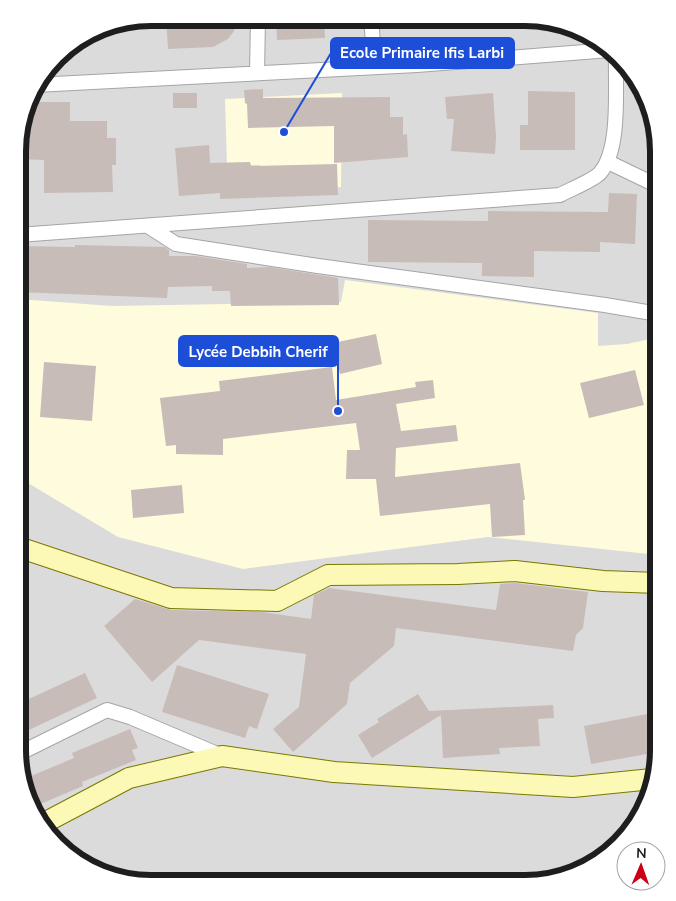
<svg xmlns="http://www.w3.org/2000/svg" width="676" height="901" viewBox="0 0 676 901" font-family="'Nunito Sans',sans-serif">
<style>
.residential{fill:#dcdbdb}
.education{fill:#fffcdd}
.building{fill:#c7bcb7}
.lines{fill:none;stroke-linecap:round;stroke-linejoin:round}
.street-casing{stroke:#a5a5a5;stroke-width:16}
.secondary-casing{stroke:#787901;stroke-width:22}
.street{stroke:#fff;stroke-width:14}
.secondary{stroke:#fcf8b5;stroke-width:20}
.rim{fill:none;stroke:#1e1e1e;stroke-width:6}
.leader{fill:none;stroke:#1d4ed8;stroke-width:2}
.callout-dot{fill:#1d4ed8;stroke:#fff;stroke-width:2}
.callout{fill:#1d4ed8;stroke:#1d4ed8;stroke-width:2}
.callout-label{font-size:15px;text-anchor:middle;font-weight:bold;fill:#fff}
</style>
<rect width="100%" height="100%" fill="#efeae4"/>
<path class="residential" d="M151,18L543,19L606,45L645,92L658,151V759L636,824L584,870L525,883L134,882L77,861L31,809L18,750L19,133L35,84L63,50L108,25Z"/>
<path class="education" d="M342,93L341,187L265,194L260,165H227L225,99Z
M345,280L598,313V346L627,344L650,339H658V555L488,537L243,569L118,537L18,477V299L112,306L341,302Z"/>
<path class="building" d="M166,18H238L234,31L228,39L213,47L168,49Z
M276,18H324L325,38L277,40Z
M263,89V98L390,97V117H403V135L407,134L408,157L334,163V126L248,128L247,104L245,103L244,90Z
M528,91L575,92V150H520V125H528Z
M173,93H197V108H173Z
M493,93L496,137L495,154L451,151L454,119H447L445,97Z
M29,102H70V121H107V138H116V165H112L113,192L44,193V160L19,159V133Z
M209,145L210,163L250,162L251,166L337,164L338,195L220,199V193L179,196L175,148Z
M609,193L637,194L635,244L600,242V252L534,251V277L482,276V263L368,262V220L488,221V211L608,212Z
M75,245L165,247L169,250V256H196L247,264V268L269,267L338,278L339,305L231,306L230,291H212V286L168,287L167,298L18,292V246L75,247Z
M376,334L382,364L340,374L333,343Z
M44,362L96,366L92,421L40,417Z
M332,367L336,400L416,387L415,382L433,380L435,398L396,404L401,431L456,425L458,441L396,448L395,477L520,463L525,500H523L525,535L492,537L490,504L380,516L376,479H346L347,450H360L356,423L223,439V455L176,454V445L166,446L160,398L220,391L219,381Z
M635,370L644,405L589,418L580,383Z
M182,485L184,513L133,518L131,490Z
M515,583L588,592L583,628L576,635L573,651L396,628L394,646L350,683L347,704L293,752L273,729L299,707L306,654L199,640L152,682L104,626L135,599L171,610L262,612L311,619L314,595L329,588L496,610L500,584Z
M177,665L269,694L257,729L249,726L245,738L162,712Z
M85,673L97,698L18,735V704Z
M418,694L429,711L553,705L554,718L538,719L540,746L499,748L500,754L443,758L441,715L372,758L358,735L379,722L377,719Z
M658,712V752L591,764L584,726Z
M130,729L138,748L132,750L136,760L82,782L83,786L31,808L24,779L74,758L72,753Z"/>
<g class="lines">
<g class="street-casing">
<path id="street" d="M371,18L375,67
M257,73L258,18
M35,85L417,65L610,50
M608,162L658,186
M148,226L176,244L318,266L605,305L658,314
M18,235L560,195C569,190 594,180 600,173C621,149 615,88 616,57
M18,754L107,710L130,717L222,756"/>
</g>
<g class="secondary-casing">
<path id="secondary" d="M18,547L171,598L277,601L328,575L458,574L515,571L603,581L658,583
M44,823L129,778L222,756L334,772L573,787L652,779"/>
</g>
<use href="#street" class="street"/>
<use href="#secondary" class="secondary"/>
</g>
<path d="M0 0H676V901H0ZM151 26H525A125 125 0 0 1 650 151V750A125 125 0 0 1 525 875H151A125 125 0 0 1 26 750V151A125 125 0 0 1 151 26Z" fill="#fff" fill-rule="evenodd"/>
<path class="rim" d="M151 26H525A125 125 0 0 1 650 151V750A125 125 0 0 1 525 875H151A125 125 0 0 1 26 750V151A125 125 0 0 1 151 26Z"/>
<path class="leader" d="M284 132L331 53M338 411L338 351"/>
<g class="callout-dot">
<circle cx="284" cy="132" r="5"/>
<circle cx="338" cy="411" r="5"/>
</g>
<g class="callout">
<rect x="331" y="38" width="183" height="30" rx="5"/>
<rect x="179" y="336" width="159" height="30" rx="5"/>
</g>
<g class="callout-label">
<text x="422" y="58">Ecole Primaire Ifis Larbi</text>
<text x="258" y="357">Lycée Debbih Cherif</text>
</g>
<g transform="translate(641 866) rotate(2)"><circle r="24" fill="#ffffff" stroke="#a5a5a5"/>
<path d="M0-4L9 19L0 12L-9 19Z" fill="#cc0014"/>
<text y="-8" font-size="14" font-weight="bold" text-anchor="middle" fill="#1e1e1e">N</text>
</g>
</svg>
